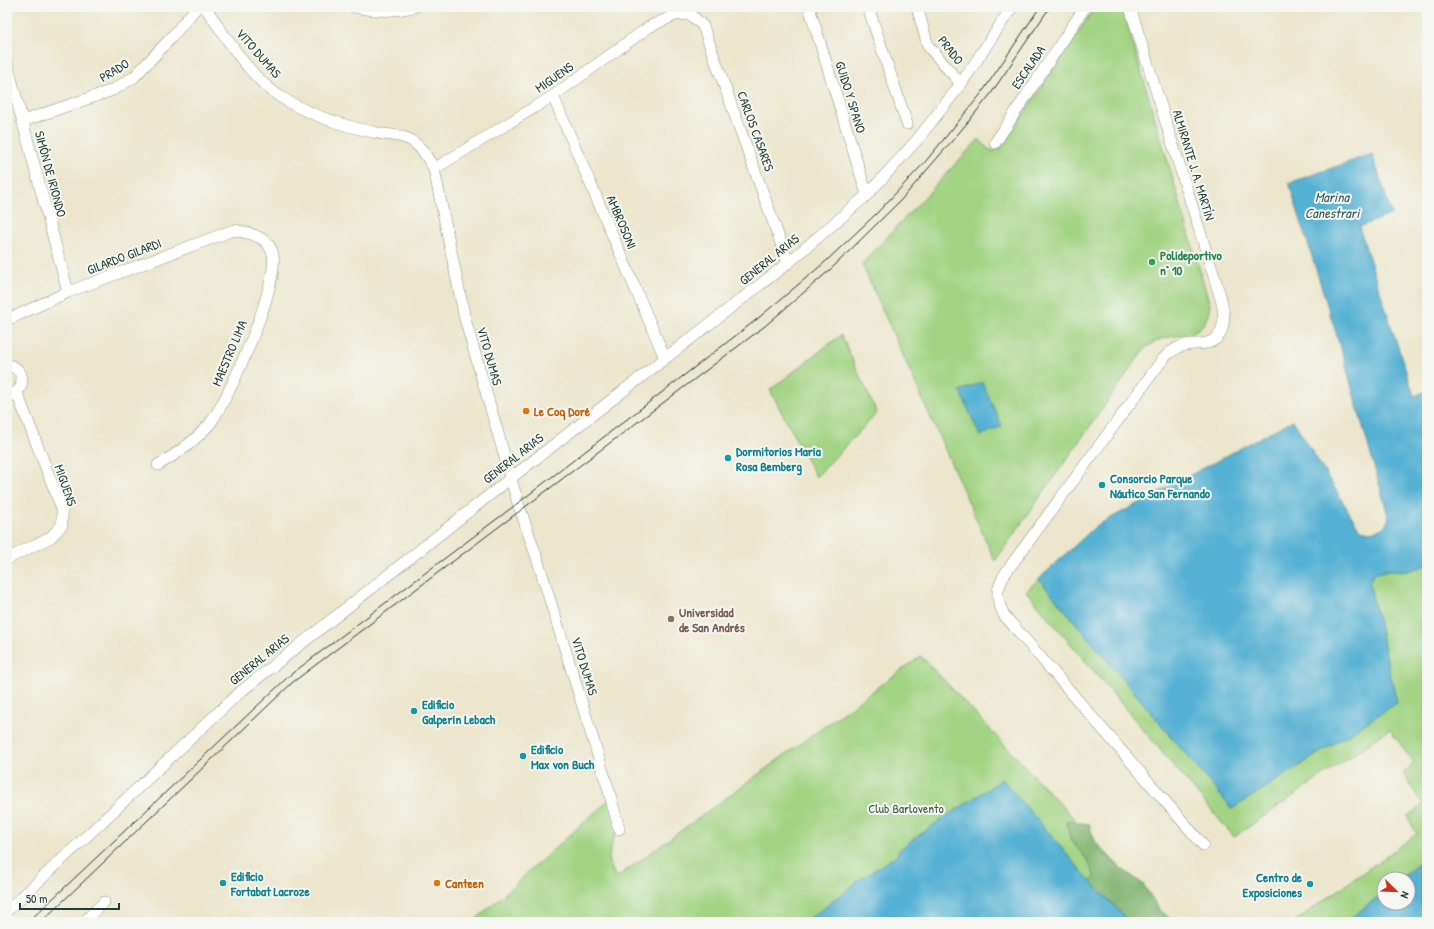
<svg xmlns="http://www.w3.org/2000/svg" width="1434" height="929" viewBox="0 0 1434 929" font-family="'Patrick Hand',sans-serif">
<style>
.green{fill:#a3d484;stroke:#61885c}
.forest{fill:#82b672;stroke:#507a53}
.water{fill:#55b1d3;stroke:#3a7784}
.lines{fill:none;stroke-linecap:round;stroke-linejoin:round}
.minor-casing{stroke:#859280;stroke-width:12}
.minor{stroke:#fff;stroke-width:11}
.tram{stroke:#1f3d34;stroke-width:1}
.leisure-dot{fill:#2e9e5b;stroke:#f6f6f2;stroke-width:1.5}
.food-dot{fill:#e8710a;stroke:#f6f6f2;stroke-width:1.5}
.culture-dot{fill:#0f9aa8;stroke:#f6f6f2;stroke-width:1.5}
.education-dot{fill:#8d6e63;stroke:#f6f6f2;stroke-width:1.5}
.labels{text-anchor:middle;stroke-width:4;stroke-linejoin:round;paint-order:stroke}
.street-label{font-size:13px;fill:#1f3d34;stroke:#f6f6f2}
.leisure-label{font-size:13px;font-weight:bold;fill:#27864d;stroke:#f6f6f2;text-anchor:start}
.food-label{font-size:13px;font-weight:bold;fill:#c56008;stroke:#f6f6f2;text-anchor:start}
.culture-label{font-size:13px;font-weight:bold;fill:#0d838f;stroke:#f6f6f2;text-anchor:start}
.education-label{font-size:13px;font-weight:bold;fill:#785e54;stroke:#f6f6f2;text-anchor:start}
.park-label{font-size:13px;fill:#395b44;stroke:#f6f6f2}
.water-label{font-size:14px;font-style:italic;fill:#2f6064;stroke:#f6f6f2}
</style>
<rect width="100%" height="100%" fill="#f6f6f2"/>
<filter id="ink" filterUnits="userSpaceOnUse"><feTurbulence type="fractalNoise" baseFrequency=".025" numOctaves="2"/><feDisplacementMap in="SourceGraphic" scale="8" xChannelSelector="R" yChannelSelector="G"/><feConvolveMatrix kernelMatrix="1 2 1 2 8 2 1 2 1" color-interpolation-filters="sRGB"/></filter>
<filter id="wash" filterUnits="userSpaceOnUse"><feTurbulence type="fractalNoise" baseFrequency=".012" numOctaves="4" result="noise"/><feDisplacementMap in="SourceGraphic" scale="16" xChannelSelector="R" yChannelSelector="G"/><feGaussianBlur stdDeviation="0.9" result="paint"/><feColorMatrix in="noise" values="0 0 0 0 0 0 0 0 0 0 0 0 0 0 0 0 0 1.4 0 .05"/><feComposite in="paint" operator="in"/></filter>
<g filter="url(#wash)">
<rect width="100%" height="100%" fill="#ebe6cb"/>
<path class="green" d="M1095,7H1122L1210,305C1205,338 1186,332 1161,339C1156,341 1150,345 1145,348L995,561L862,264L979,139L988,149L994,151L1001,148Z
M841,335L877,413L816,477L770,390Z
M1427,565V857L1400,879H1384V892L1346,922H1294L1417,834L1407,816L1423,805L1403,773L1414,764L1390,729L1234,837L1026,591L1039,579L1232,809L1397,703L1369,582L1374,574L1388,570H1401L1407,571Z
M921,656L1171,922H473L611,798L619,829L612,843L608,860L616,878Z"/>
<path class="forest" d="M1066,821L1089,824L1095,844L1122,869L1143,884L1159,909L1174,922H1130L1091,882L1094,876L1088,861L1071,841Z"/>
<path class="water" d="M1372,154L1392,214L1359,227L1414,396L1427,391V565L1407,571L1401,570H1388L1374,574L1369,582L1397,703L1232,809L1039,579L1096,526L1293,420L1360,530L1370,532L1383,528L1389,519L1341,349L1289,183Z
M982,382L1002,426L980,436L960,391Z
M1002,779L1091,882L1130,922H804L828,905L859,880L897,855L899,850C932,824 968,803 1002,779Z
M1427,857V922H1346L1384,892V903H1408V879H1400Z"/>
</g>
<g filter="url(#ink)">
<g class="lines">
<g class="minor-casing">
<path id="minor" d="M205,7C226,37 248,75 279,96C307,114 340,125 373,132C384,135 395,134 406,138C420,144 427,156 434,169L465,319L518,503L537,558L609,791L619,829
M354,7C376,11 392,12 414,7
M809,7L867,195
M868,7L907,124
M917,7L928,46L961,84
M1130,7L1221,299C1225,314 1227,338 1207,343C1199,345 1190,343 1182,346C1172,349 1166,355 1160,363L1006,572C996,589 995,597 1004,615L1203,845
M7,63L68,292
M553,96L665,358
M23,121L113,90L134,77L170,39L197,7
M995,143L1085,7
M434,169L553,96L649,27L675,15L690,14L703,26L788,263
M7,320L68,292L234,230C249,233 266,236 272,251C283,277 228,403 208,426C194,442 177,454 158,465
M7,365C27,368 27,392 7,397
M7,559L51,537L62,525V509L17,393
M7,911L239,693L511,478L788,263L867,195L917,140L961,84L1012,7
M84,922L104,902"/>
</g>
<use href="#minor" class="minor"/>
<path class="tram" d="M28,922L290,675L518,503L756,320L824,263L876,214L925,162L981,94L1040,7
M41,922L293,682L765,326L831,269L901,200L958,134L990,95L1050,7"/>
</g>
</g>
<circle class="leisure-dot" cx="1152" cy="262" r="4"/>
<g class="food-dot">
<circle cx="526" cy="411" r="4"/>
<circle cx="437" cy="883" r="4"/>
</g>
<g class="culture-dot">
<circle cx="728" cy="458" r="4"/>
<circle cx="1102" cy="485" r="4"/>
<circle cx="414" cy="711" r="4"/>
<circle cx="523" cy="756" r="4"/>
<circle cx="223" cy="883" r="4"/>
<circle cx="1310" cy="884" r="4"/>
</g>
<circle class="education-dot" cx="671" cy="619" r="4"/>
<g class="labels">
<g class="street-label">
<text transform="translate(951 50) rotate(52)" y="5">PRADO</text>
<text transform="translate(259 53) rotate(49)" y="5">VITO DUMAS</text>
<text transform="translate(1028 67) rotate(-56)" y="5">ESCALADA</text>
<text transform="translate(114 70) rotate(-31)" y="5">PRADO</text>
<text transform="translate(554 77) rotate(-35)" y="5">MIGUENS</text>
<text transform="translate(851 97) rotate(73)" y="5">GUIDO Y SPANO</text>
<text transform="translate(756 131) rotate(70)" y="5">CARLOS CASARES</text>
<text transform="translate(1194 165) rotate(73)" y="5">ALMIRANTE J. A. MARTÍN</text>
<text transform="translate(51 174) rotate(75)" y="5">SIMÓN DE IRIONDO</text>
<text transform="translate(622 222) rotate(67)" y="5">AMBROSONI</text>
<text transform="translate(124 256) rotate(-21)" y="5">GILARDO GILARDI</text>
<text transform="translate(769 259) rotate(-39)" y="5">GENERAL ARIAS</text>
<text transform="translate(229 353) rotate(-67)" y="5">MAESTRO LIMA</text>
<text transform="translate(490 356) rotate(74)" y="5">VITO DUMAS</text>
<text transform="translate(513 458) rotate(-38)" y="5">GENERAL ARIAS</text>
<text transform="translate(66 485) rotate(71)" y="5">MIGUENS</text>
<text transform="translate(259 659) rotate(-39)" y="5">GENERAL ARIAS</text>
<text transform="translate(585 666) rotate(73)" y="5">VITO DUMAS</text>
</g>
<g class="leisure-label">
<text x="1160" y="260">Polideportivo<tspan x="1160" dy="15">n° 10</tspan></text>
</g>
<g class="food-label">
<text x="534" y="416">Le Coq Doré</text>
<text x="445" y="888">Canteen</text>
</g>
<g class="culture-label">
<text x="736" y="456">Dormitorios María<tspan x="736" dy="15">Rosa Bemberg</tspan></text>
<text x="1110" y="483">Consorcio Parque<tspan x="1110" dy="15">Náutico San Fernando</tspan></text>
<text x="422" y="709">Edificio<tspan x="422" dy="15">Galperín Lebach</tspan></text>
<text x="531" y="754">Edificio<tspan x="531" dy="15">Max von Buch</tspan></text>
<text x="231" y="881">Edificio<tspan x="231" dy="15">Fortabat Lacroze</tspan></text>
<text x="1302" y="882" text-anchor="end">Centro de<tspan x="1302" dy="15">Exposiciones</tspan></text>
</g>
<g class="education-label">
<text x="679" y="617">Universidad<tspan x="679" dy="15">de San Andrés</tspan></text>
</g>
<g class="park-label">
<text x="906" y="813">Club Barlovento</text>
</g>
<g class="water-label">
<text x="1332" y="202">Marina<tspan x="1332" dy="16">Canestrari</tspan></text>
</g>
</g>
<rect width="1434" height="929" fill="none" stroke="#f6f6f2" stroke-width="24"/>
<g transform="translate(1396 891) rotate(113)"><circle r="19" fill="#f6f6f2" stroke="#a0aca6"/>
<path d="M0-3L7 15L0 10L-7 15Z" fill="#c8321e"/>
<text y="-6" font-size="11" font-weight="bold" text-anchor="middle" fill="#1f3d34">N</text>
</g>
<path d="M20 903v6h99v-6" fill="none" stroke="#1f3d34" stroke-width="2"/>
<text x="26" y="903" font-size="12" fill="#1f3d34" stroke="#f6f6f2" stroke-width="3" paint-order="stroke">50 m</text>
</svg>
